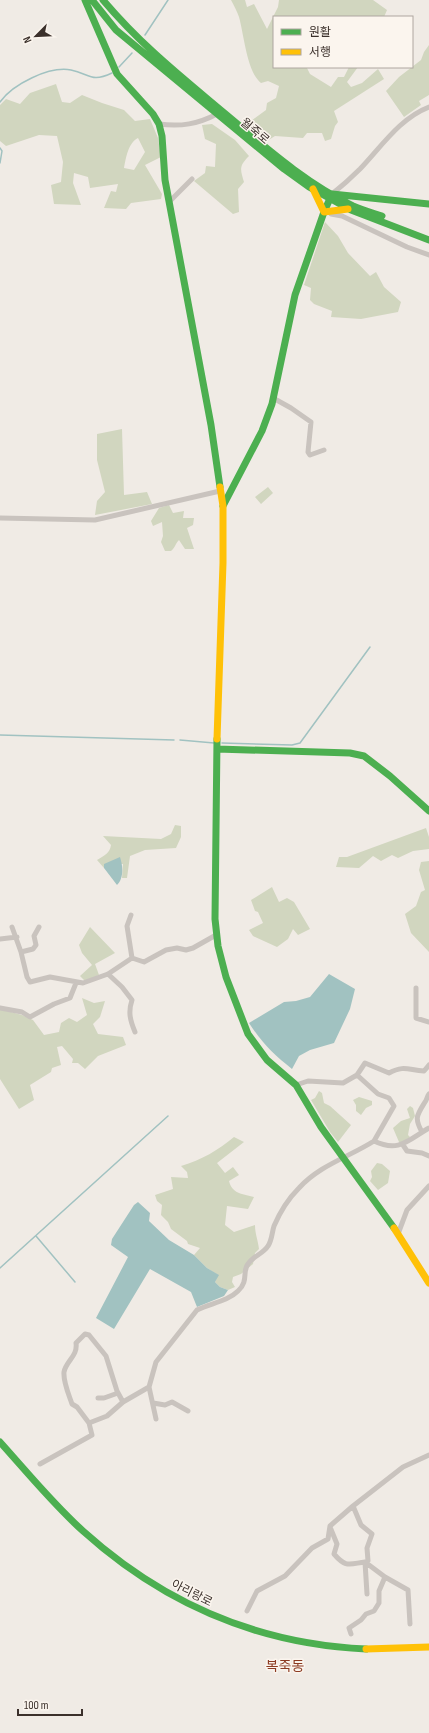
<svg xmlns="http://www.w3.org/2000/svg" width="429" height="1733" viewBox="0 0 429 1733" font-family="'Sofia Sans Condensed','Noto Sans KR',sans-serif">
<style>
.green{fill:#d1d6bf;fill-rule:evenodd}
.water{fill:#a1c2c1}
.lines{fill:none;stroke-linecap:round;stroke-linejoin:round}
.stream{stroke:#a1c2c1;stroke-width:1.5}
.street{stroke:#c9c3be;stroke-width:5}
.fast{stroke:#4caf50;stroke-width:7}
.slow{stroke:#ffc107;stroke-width:7}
.labels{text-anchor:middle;stroke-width:3;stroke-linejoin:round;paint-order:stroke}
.street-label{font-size:12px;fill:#3b302b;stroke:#fbf5ee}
.quarter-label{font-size:14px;fill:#8c3b22;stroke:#fbf5ee}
</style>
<rect width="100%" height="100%" fill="#f0ebe5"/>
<path class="green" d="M231,0H245L247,7L254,4L267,29L278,7L279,0H373L387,10L384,17H274V67H308L307,68L310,74L331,87L338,77H344L349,67H358L347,82L351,87L362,83L378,69L384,79L334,111L338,122L335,126L331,139L325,141L322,133H307L303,138L275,136L267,141L247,124L266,110L267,103L276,98L279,86L268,81L261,83C247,72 244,35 239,17C237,11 234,6 231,0Z
M429,45V95L419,101L421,105L404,117L386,91L399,77L421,60L424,52Z
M56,84L62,102L70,103L82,95L102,103L124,110L135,121L150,119L158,138L161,157L145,165L162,194L161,199L131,203L126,209L104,208L111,191L116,192L118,184L90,188L88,177L74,173L73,183L81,205L54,204L51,185L61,182L63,162L57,136L39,135L6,146L0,141V105L6,99L20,104L30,93ZM138,138L145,152L134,170L124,168C126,158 128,143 138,138Z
M212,124L235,140L249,156C239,166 240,169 244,182L238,189L239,212L233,214L194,181L205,173L206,166L215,167L216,144L205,139L202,125Z
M325,222L338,236L348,253L370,276L376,272L384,287L401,302L398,312L361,319L331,317L332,311L314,304L310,300L311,288L304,285Z
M122,429L124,495L147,492L152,504L95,515L97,501L105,492L97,460V434Z
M268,487L273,493L261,504L255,497Z
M169,505L173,513L184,511L183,518H194L193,525L187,528L194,549H185L179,540C175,544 175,548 171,551H165L161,542L163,536L162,522L153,526L151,521L159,508Z
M175,825L181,826V837L176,848L145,850L130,856L127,878H122L123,864H104V868L97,860C104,856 110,853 111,845L103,836L161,839L171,834Z
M426,828L429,837V849L413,851L398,858L392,855L381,861L373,856L359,868L336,867L339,857H347Z
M429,861V952L411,933L405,914L416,906L421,892L425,890L419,870L421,862Z
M272,887L279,902L287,898L294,902L310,929L298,935L293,929L288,939L277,947L253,936L249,930L263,923L258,912L255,911L251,900Z
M90,927L115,953L95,964L99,975L85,981L80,976L92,965L82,953L79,945Z
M82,998L94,1003L105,1001L100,1017L93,1024L98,1034L123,1037L126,1045L98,1056L85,1069L78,1063H72L73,1059L62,1046L57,1047L61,1065L52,1068L51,1072L30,1085L34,1100L19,1109L0,1079V1009L22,1015L33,1020L44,1035L59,1032L61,1023L69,1018L77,1022L87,1015Z
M319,1091L322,1093L324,1103L330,1106L351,1125L338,1142L330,1132L311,1100L315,1098Z
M359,1097L372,1101V1105L366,1108L361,1115L356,1111V1105L353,1100Z
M410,1106L413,1108L415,1116L410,1124L408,1135L410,1137L403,1143L399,1142L393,1128L401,1121L410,1118L407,1109Z
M234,1137L244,1142L217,1163L225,1173L233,1167L239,1175L229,1181C232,1194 243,1194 254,1197L248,1209L227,1206L225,1225L234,1232L255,1225C255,1234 258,1240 259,1249L255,1253L253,1264L241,1274L233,1277L232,1282L235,1287L228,1290L220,1287L215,1282L218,1275L207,1268L194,1255L200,1248L188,1244L187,1241L171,1229L168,1222L161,1215L162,1205L157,1201L155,1195L173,1189L171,1177L188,1178L187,1172L181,1166C202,1160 218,1150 234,1137Z
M377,1163L382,1164L390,1171L388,1183L378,1190L370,1181L372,1177L371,1171Z"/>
<path class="water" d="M120,857C123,866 124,878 117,885L104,868V864Z
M329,974L355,989L350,1009L334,1043L310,1050L299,1056L292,1069C274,1055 262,1043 249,1023L284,1002L296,1001L310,997Z
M138,1202L150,1213L149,1221L169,1240L194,1255L207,1268L219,1275L215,1282L220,1287L228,1290L224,1296L197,1307L191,1292L150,1269L114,1329L96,1318L128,1257L111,1245L112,1239L134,1205Z"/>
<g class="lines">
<path class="stream" d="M145,35L168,0
M119,67L132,53
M0,102C13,84 49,66 71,70C90,74 91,83 112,73
M0,148L2,151L0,163
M0,735L174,740
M180,740L214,743
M222,743L292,745L300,743L370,647
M36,1236L75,1282
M0,1268L168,1116"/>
<path class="street" d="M159,124C181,127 198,124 217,114
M332,194C342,186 351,178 360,169C381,147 400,118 429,107
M170,201L192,179
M331,214L342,216L407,247L429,255
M273,398L291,408L311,422L308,452L310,455L324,450
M0,518L95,520L220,491
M131,915L127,926L132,958
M12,927L21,952L27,977L30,982L50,977L83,983L108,974L132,958L144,962L166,950L177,948L186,950L193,948L216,935
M0,939L17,937
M21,952L33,949L36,945L34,936L39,927
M108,974L122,987L132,1000C128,1012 130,1020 135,1032
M416,988V1018L429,1022
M0,1008L22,1012L30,1017L54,1004L70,998L76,983
M357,1075L378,1094L389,1098L394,1106L374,1141
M296,1085L308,1081L343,1083L357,1075L365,1063L389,1073C404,1065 408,1070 424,1071L429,1065
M422,1132C414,1118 417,1115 425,1102C427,1100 427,1096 429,1094
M403,1145L407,1151L422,1153L429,1156
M398,1234L407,1210L429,1186
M149,1387L156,1419
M98,1398H104L118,1393
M123,1402L117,1391L106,1356L89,1335L85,1334L76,1343C78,1356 66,1361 64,1372C63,1382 69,1395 72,1404L77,1407L89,1423L107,1416L123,1402L149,1387L156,1362L197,1310C210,1303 227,1302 238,1291C249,1281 242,1271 248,1264C253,1256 263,1254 268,1246C272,1240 272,1232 274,1226C280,1212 289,1198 299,1188C320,1165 349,1157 374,1141C399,1153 408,1140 429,1128
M153,1403L165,1405L172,1402L188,1411
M40,1464L92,1435L89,1423
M353,1506L361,1525L372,1534L367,1548L368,1561L365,1562L367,1594
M330,1527L337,1544L334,1554C346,1568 349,1564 365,1562L385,1577L379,1591V1603L374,1611L366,1614L361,1620L349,1628L351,1634
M385,1577L408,1590L410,1624
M247,1611L257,1591L285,1576L312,1548L328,1539L330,1526L353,1506L403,1467L429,1455"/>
<path class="fast" d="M85,0L117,74L153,114L159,124L162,136L165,180L211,425L220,487
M92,0L116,30L284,169L309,187L351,210L429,240
M103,0C140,44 179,75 223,112C264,146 305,183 353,206C362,210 373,213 382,216
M223,506L262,431L272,404L295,295L324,212L332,194L429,204
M217,739L215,919L218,946L226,977L248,1034L267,1060L296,1085L321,1127L394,1228
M217,749L350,753L364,756L390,776L429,811
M0,1442C27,1472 53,1504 83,1531C164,1604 257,1644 366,1649"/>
<path class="slow" d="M313,189L324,212L348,209
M217,739L223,563V506L220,487
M394,1228L429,1283
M366,1649L429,1647"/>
</g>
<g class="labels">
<g class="street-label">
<text transform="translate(255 131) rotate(40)" y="4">월죽로</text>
<text transform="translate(192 1593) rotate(27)" y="4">아리랑로</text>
</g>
<g class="quarter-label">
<text x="285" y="1671">복죽동</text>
</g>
</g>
<rect x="273" y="16" width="140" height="52" fill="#fbf5ee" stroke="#aea6a0"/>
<rect x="281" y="29" width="20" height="6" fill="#4caf50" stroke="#aea6a0"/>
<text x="309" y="36" font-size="12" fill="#3b302b">원활</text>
<rect x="281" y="49" width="20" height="6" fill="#ffc107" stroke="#aea6a0"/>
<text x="309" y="56" font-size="12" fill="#3b302b">서행</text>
<g transform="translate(36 36) rotate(246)" stroke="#fbf5ee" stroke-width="3" paint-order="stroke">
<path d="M0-3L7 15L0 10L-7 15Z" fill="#3b302b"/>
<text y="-6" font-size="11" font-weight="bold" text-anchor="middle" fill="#3b302b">N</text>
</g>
<path d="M18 1709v6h64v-6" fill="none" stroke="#3b302b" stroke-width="2"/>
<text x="24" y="1709" font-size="12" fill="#3b302b" stroke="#fbf5ee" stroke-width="3" paint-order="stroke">100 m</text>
</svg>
